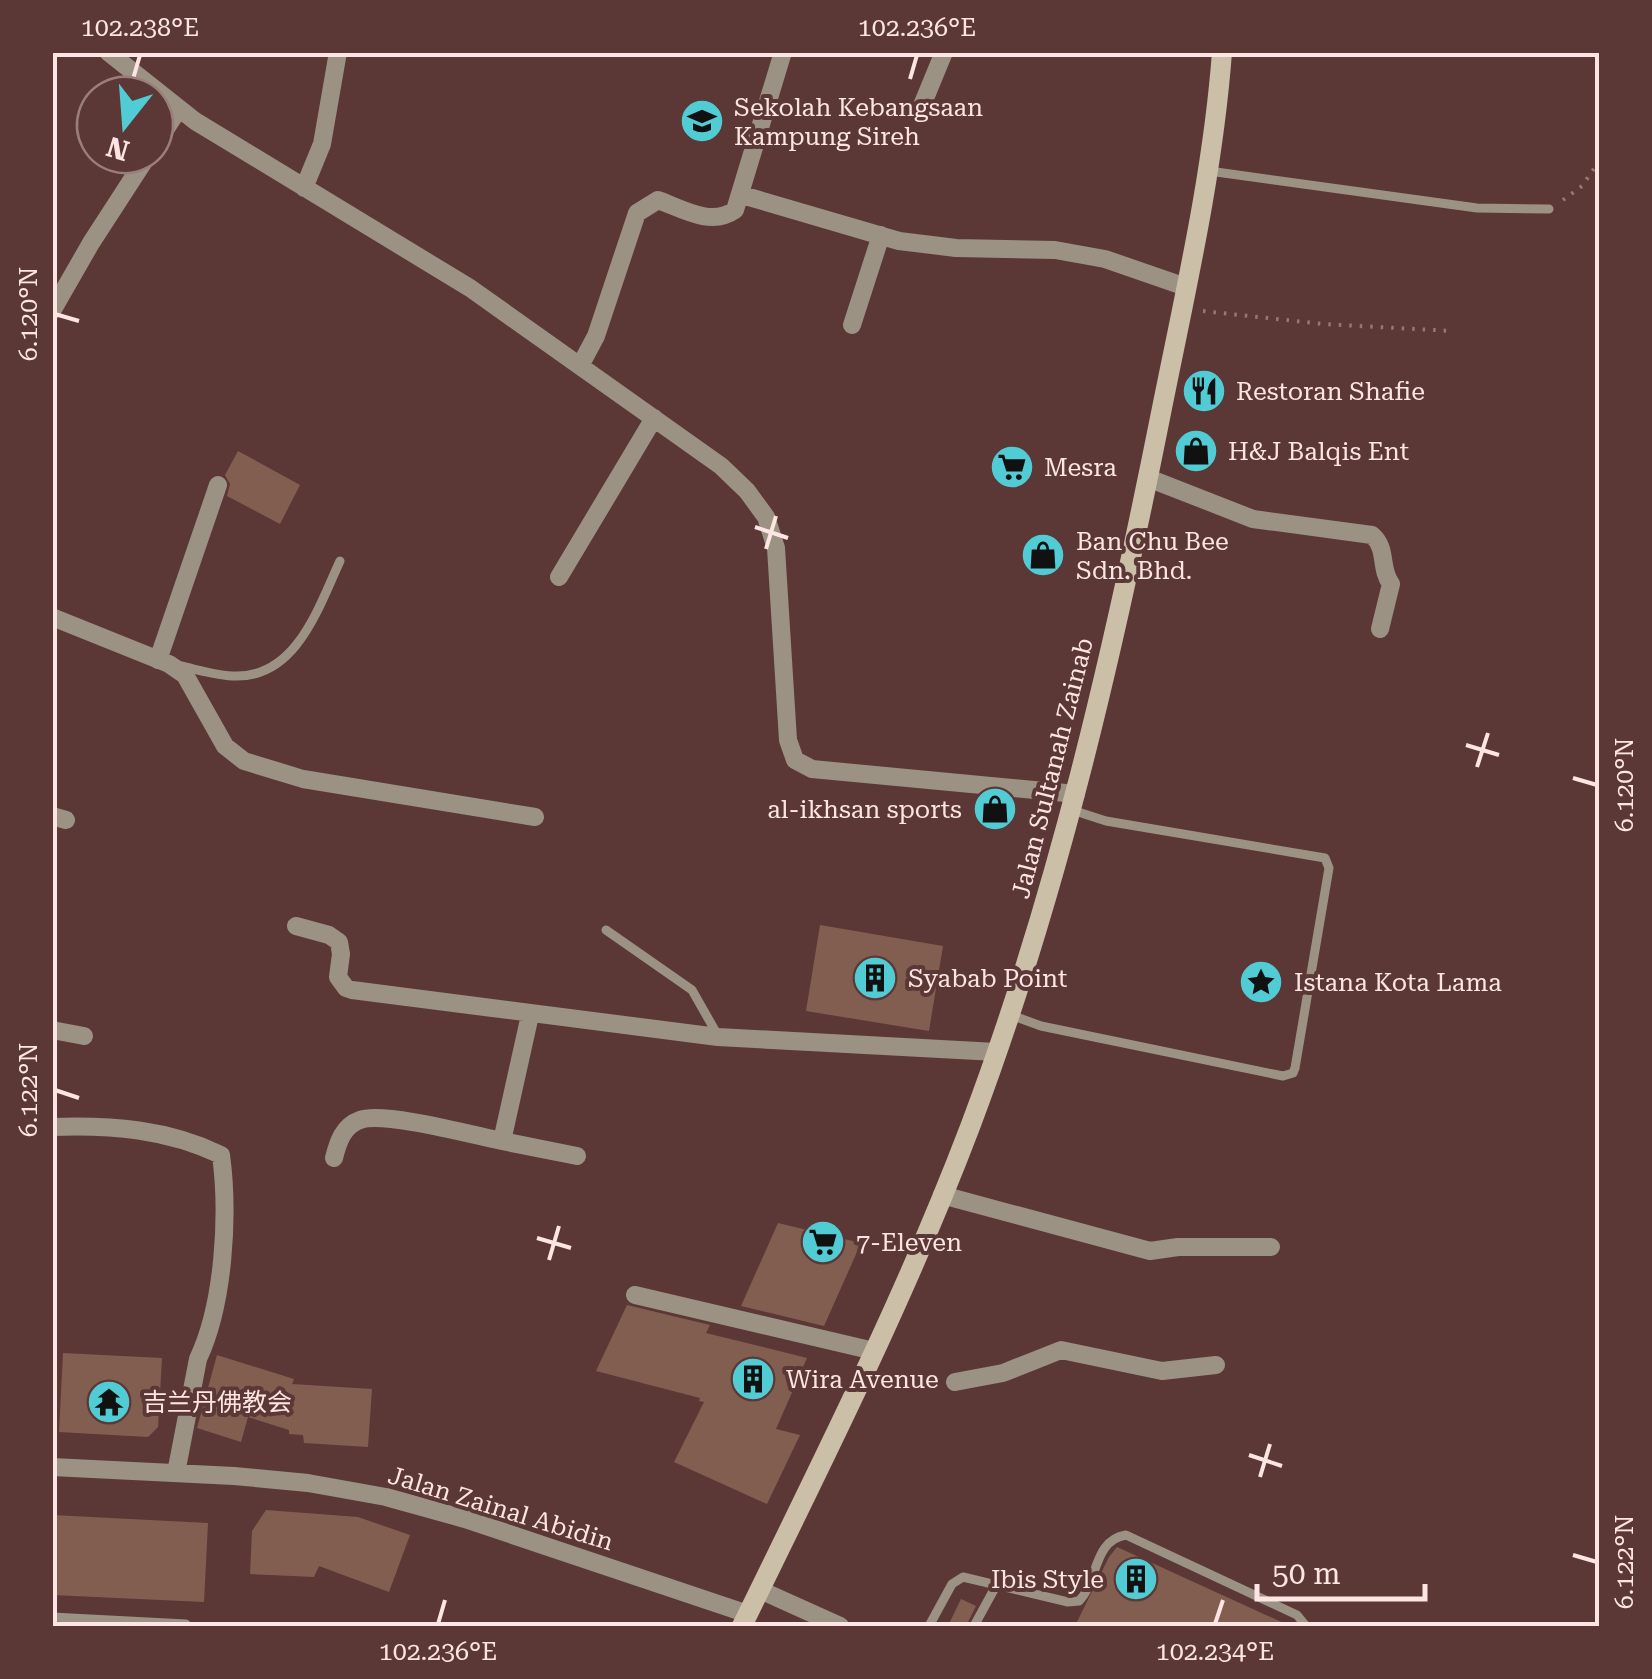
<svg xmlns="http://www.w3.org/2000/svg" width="1652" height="1679" viewBox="0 0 1652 1679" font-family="'Roboto Serif','Noto Sans SC',serif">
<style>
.building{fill:#825e51}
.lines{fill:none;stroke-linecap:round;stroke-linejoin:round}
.path{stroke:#967775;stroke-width:4;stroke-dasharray:2.5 8;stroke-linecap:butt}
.service{stroke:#9b9284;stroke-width:9}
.minor{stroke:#9b9284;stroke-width:18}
.secondary{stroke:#ccbfa8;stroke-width:20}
.ticks{fill:none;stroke:#fce5e3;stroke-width:4}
.labels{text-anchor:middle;stroke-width:8;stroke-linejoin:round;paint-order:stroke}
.poi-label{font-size:25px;fill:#fce5e3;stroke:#5b3836;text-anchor:start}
.street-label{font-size:25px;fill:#fce5e3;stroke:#5b3836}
.neatline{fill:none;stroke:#fce5e3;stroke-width:4}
.ticks-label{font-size:25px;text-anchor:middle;fill:#fce5e3}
</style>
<rect width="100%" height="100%" fill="#5b3836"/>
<path class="building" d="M238,451L300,485L280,524L227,496L230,484L225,475Z
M820,925L943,946L929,1031L806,1011Z
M778,1223L861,1243L824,1326L741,1306Z
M627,1305L710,1325L706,1333L807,1358L776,1429L800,1435L767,1504L674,1462L704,1402L699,1401L700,1398L596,1371Z
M63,1353L162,1358L158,1427L148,1437L59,1432Z
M217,1355L294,1379L292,1384L372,1389L368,1447L304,1443L303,1435L289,1434V1430L248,1417L241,1442L197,1428Z
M266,1510L358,1517L410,1535L389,1592L319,1566L314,1577L250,1574L252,1531Z
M52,1515L208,1523L204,1602L52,1595Z
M1117,1547L1290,1626H1075L1109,1557Z
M961,1599L976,1606L966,1626H948Z"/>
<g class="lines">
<path class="path" d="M1563,200L1582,186L1600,160
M1203,311L1323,324L1452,331"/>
<path class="service" d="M1209,171L1477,208L1549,209
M181,666C199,670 218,676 236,676C297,677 319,606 340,561
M606,930L692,990L717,1034
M1011,1015L1041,1026L1283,1076L1293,1073L1295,1068L1329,868L1325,858L1106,821L1072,810
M52,1617L186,1624
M929,1626L952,1584L963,1577L1068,1602L1079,1601C1098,1582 1093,1540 1126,1535L1297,1615L1306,1626
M974,1626L997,1584"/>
<path class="minor" d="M108,52L195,121L470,288L721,466L747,491L766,517L776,548L788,740L795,760L812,769L1076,794
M921,108L944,52
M155,145L178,110
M304,188L322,144L338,52
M742,195L899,241L956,248L1055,250L1105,259L1186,287
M52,311L91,243L148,155
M852,325L881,235
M580,366L596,336L637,213L658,200C683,209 711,227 735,210L783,52
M1148,478L1253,519L1372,535C1388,549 1379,568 1391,584L1380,629
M559,577L654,418
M52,617L169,664L185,675L225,746L244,761L303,779L535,817
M158,660L218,485
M52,816L66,820
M296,926L329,935L339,942L341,954L338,977L346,988L352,990L718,1037L996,1052
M52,1030L84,1036
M52,1127C112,1125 167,1129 221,1155C229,1215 224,1304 198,1359L176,1473
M502,1141L577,1156
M334,1158C338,1142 343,1126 360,1120C383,1111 473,1135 502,1141L530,1015
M942,1195L1150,1251L1178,1247H1271
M635,1295L874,1351
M955,1382L1003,1373L1061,1350L1162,1371L1216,1365
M52,1467L234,1476L308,1483L386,1497L465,1519L748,1614
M760,1590L840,1626"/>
<path class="secondary" d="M742,1626C822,1462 905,1298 970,1127C1057,897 1113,654 1161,413C1185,293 1213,174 1222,52"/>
</g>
<path class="ticks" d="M133,79L140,55M910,79L917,55M55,314L79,321M755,527L788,538M766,549L776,516M1466,745L1499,755M1477,767L1488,733M1573,778L1597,785M55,1090L79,1098M537,1238L571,1248M549,1260L559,1226M1249,1455L1282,1466M1260,1477L1270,1444M1573,1555L1597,1562M438,1624L445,1600M1215,1624L1223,1600"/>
<defs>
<g id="school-disc" transform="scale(2.25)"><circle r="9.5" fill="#51ccd5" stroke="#5b3836"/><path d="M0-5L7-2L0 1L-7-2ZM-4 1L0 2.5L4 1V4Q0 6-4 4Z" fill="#111"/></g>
<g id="restaurant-disc" transform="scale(2.25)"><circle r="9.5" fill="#51ccd5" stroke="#5b3836"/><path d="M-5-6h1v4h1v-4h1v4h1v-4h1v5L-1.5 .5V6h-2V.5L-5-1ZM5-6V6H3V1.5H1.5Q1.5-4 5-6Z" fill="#111"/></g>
<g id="shop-disc" transform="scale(2.25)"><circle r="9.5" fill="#51ccd5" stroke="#5b3836"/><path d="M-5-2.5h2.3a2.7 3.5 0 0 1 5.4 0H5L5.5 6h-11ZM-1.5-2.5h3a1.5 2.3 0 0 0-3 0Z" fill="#111"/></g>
<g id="supermarket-disc" transform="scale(2.25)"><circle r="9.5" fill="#51ccd5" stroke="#5b3836"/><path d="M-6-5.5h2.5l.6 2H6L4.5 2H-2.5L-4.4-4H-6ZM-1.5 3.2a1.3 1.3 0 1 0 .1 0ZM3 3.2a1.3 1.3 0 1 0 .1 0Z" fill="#111"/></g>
<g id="building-disc" transform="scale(2.25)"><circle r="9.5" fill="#51ccd5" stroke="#5b3836"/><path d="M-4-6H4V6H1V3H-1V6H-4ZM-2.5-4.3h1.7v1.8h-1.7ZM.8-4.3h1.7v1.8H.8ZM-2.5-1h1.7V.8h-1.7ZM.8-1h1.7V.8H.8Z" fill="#111"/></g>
<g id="sight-disc" transform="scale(2.25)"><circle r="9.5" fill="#51ccd5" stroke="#5b3836"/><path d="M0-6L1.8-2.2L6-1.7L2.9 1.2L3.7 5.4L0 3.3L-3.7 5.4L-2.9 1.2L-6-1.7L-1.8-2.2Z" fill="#111"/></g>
<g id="temple-disc" transform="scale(2.25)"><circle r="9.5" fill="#51ccd5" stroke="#5b3836"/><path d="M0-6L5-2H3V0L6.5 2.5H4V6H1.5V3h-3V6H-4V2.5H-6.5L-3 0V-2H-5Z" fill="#111"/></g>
</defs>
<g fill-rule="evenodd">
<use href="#school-disc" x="702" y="121"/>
<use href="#restaurant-disc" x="1204" y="391"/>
<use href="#shop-disc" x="1196" y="451"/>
<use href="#supermarket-disc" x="1012" y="467"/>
<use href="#shop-disc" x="1043" y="555"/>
<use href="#shop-disc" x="995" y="809"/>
<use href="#building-disc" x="875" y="978"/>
<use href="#sight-disc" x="1261" y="982"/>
<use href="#supermarket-disc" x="823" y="1242"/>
<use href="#building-disc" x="753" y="1379"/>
<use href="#temple-disc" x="109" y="1402"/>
<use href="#building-disc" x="1136" y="1579"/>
</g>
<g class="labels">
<g class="poi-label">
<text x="734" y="116">Sekolah Kebangsaan<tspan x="734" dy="29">Kampung Sireh</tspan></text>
<text x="1236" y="400">Restoran Shafie</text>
<text x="1228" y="460">H&amp;J Balqis Ent</text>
<text x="1044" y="476">Mesra</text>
<text x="1076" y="550">Ban Chu Bee<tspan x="1076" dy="29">Sdn. Bhd.</tspan></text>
<text x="962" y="818" text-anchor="end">al-ikhsan sports</text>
<text x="908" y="987">Syabab Point</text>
<text x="1294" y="991">Istana Kota Lama</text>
<text x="856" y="1251">7-Eleven</text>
<text x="786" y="1388">Wira Avenue</text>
<text x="142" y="1411">吉兰丹佛教会</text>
<text x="1104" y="1588" text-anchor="end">Ibis Style</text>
</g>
<g class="street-label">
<text transform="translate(1052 768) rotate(-76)" y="9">Jalan Sultanah Zainab</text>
<text transform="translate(501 1508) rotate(17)" y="9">Jalan Zainal Abidin</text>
</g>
</g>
<rect width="1652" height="1679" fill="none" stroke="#5b3836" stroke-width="110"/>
<g transform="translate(125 125) rotate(197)"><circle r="48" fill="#5b3836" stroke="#9b7d7b" stroke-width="2.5"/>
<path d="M0-8L18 38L0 25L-18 38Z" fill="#51ccd5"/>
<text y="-15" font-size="28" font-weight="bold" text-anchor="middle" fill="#fce5e3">N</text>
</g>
<path d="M1257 1584v15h168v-15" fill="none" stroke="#fce5e3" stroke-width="5"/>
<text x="1272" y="1584" font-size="30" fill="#fce5e3" stroke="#5b3836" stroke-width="8" paint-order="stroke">50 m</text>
<rect x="55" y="55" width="1542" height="1569" class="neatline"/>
<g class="ticks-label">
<text x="140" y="36">102.238°E</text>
<text x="917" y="36">102.236°E</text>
<text transform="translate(28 314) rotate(-90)" y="9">6.120°N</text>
<text transform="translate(1624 785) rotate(-90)" y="9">6.120°N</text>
<text transform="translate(28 1090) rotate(-90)" y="9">6.122°N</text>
<text transform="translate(1624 1562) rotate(-90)" y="9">6.122°N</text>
<text x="438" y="1660">102.236°E</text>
<text x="1215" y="1660">102.234°E</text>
</g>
</svg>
